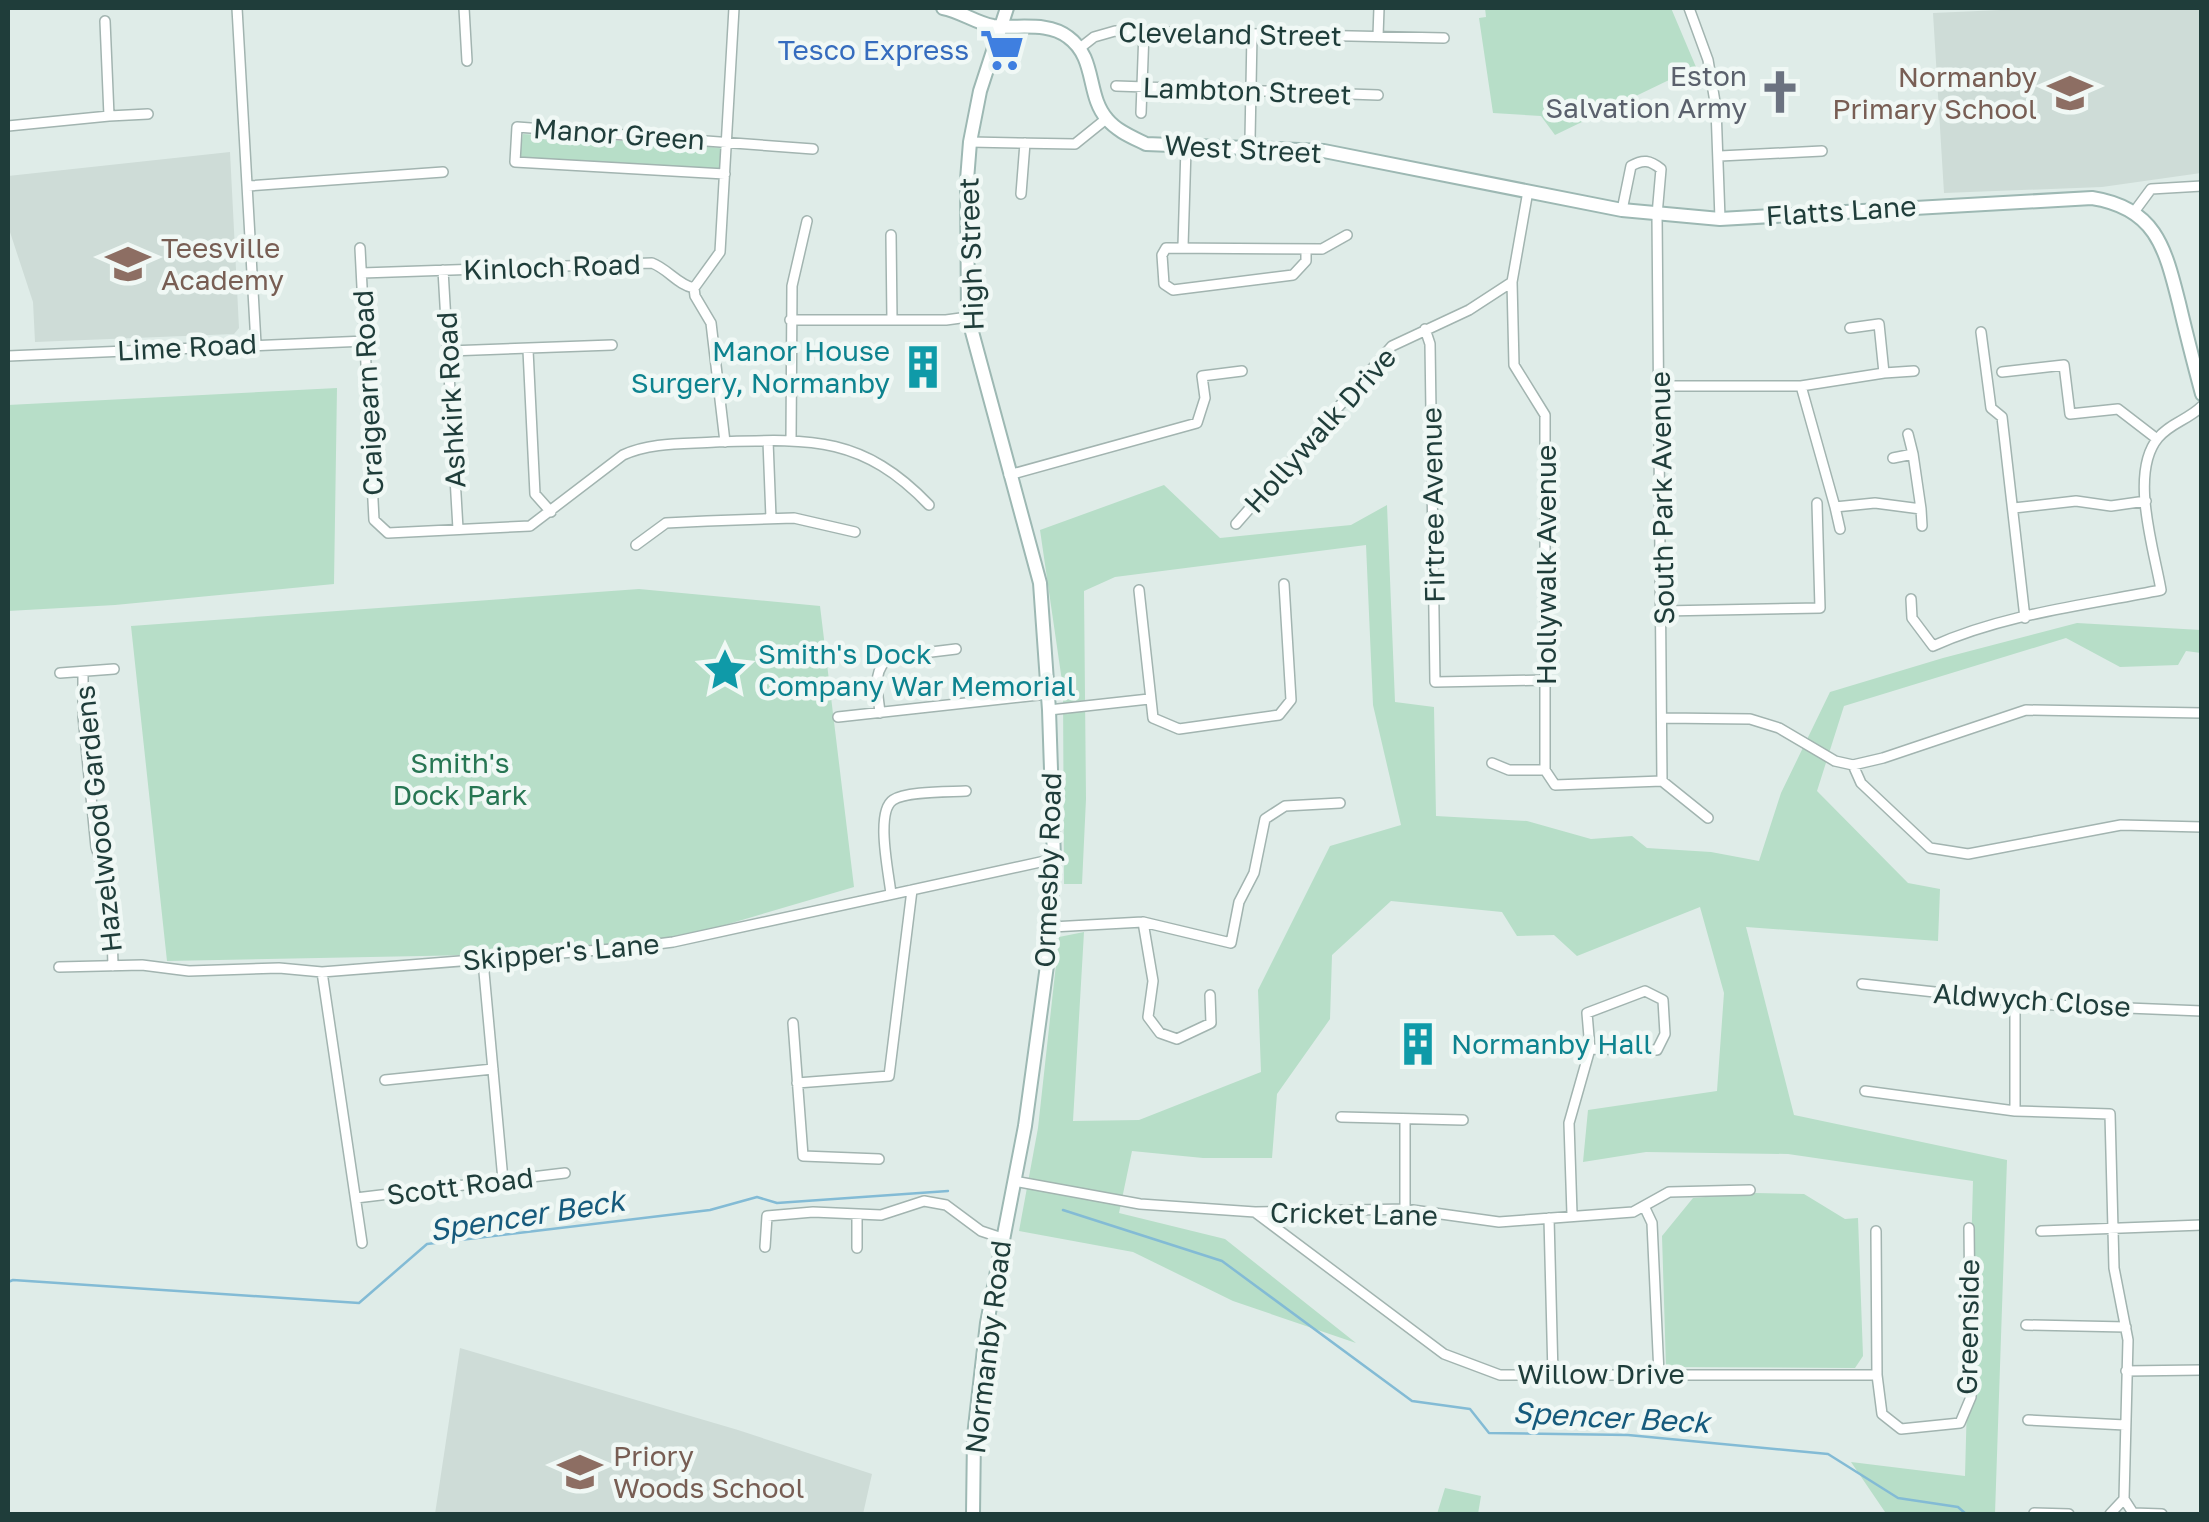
<svg xmlns="http://www.w3.org/2000/svg" width="2209" height="1522" viewBox="0 0 2209 1522" font-family="'Golos Text',sans-serif">
<style>
.built{fill:#cedcd7}
.green{fill:#b7dec8}
.lines{fill:none;stroke-linecap:round;stroke-linejoin:round}
.stream{stroke:#83bbd5;stroke-width:2.5}
.street-casing{stroke:#a2b4b0;stroke-width:12}
.secondary-casing{stroke:#9db8b3;stroke-width:16}
.street{stroke:#fff;stroke-width:9}
.secondary{stroke:#fff;stroke-width:12}
.labels{text-anchor:middle;stroke-width:9;stroke-linejoin:round;paint-order:stroke}
.street-label{font-size:28px;fill:#1f3d3a;stroke:#f0f8f5}
.shop-label{font-size:28px;fill:#366cbe;stroke:#f0f8f5;text-anchor:end}
.worship-label{font-size:28px;fill:#5b616d;stroke:#f0f8f5;text-anchor:end}
.education-label{font-size:28px;fill:#785e54;stroke:#f0f8f5;text-anchor:start}
.culture-label{font-size:28px;fill:#0d838f;stroke:#f0f8f5;text-anchor:start}
.park-label{font-size:28px;fill:#277653;stroke:#f0f8f5}
.water-label{font-size:30px;font-style:italic;fill:#165a7c;stroke:#f0f8f5}
</style>
<rect width="100%" height="100%" fill="#dfece8"/>
<path class="built" d="M2047,8H2201V173L2102,187L1944,193L1933,13Z
M230,152L239,328L234,334L35,342L33,302L8,226V176Z
M460,1348L738,1430L872,1474L863,1514H435Z"/>
<path class="green" d="M1485,8H1671L1696,67L1555,135L1541,116L1493,113L1479,18L1486,17Z
M523,134L723,148L724,170L519,160Z
M337,388L334,584L115,605L8,611V405Z
M1164,485L1220,538L1351,525L1387,505L1395,702L1434,707L1436,816L1527,821L1591,839L1632,836L1647,848L1711,852L1759,861L1781,793L1830,692L1943,658L2077,623L2201,630V653L2186,651L2178,665L2120,667L2066,638L1844,706L1817,791L1908,883L1940,889L1938,941L1746,927L1794,1115L2007,1160L1995,1514L1885,1512L1851,1462L1965,1476L1973,1181L1788,1154L1646,1152L1583,1162L1588,1110L1717,1091L1724,993L1700,907L1577,956L1554,935L1517,936L1502,912L1391,901L1332,955L1330,1019L1277,1094L1272,1158H1203L1132,1151L1119,1213L1225,1239L1356,1343L1233,1301L1133,1252L1019,1231L1038,1128L1059,937L1084,932L1073,1121L1139,1120L1261,1072L1258,990L1330,846L1401,825L1373,705L1366,545L1115,577L1084,591L1086,799L1082,884H1064L1063,688L1040,530Z
M639,589L820,606L854,887L681,938L474,955L167,961L131,626Z
M1755,1193L1804,1194L1845,1219L1858,1218L1863,1356L1855,1368L1666,1367L1662,1236L1693,1198Z
M1445,1488L1481,1496L1478,1514H1437Z"/>
<g class="lines">
<path class="stream" d="M1063,1210L1222,1261L1412,1401L1470,1409L1489,1433L1628,1435L1828,1454L1898,1498L1958,1507L1966,1514
M8,1282L13,1280L359,1303L427,1244L710,1210L757,1197L777,1203L948,1191"/>
<g class="street-casing">
<path id="street" d="M237,8L256,344
M464,8L467,61
M1689,8L1708,60L1716,108L1720,219
M1378,36L1379,8
M1080,48L1094,37L1115,31L1444,38
M1116,86L1378,95
M1141,113L1144,31
M109,116L148,114
M8,126L109,116L105,21
M1250,139L1252,34
M970,142L1075,144L1106,119
M1720,156L1822,151
M725,174L515,162L517,127L813,149
M248,186L443,172
M1528,191L1512,282L1514,365L1545,415V770
M1021,194L1025,143
M1622,210L1631,166C1643,159 1650,160 1661,169L1657,215L1662,781
M2134,212L2151,189L2202,186
M891,235L892,319
M1183,246L1186,148
M360,248L374,520L388,533L530,526L623,455C651,442 685,444 715,442C807,439 861,434 929,505
M1306,249V261L1293,275L1173,290L1164,284L1162,255L1166,248L1322,249L1347,235
M443,270L458,529
M362,273L652,263C668,269 678,285 694,288L695,296L711,323L725,442
M694,288L720,252L734,8
M790,320H946L968,317
M1425,329L1430,344L1435,682L1546,680
M1981,332L1991,408L2002,417L2025,618
M528,350L535,494L551,512
M449,351L612,345
M8,356L366,341
M2002,372L2064,365L2070,414L2118,409L2157,439
M1884,373L1914,371
M1660,386H1801L1884,373L1879,324L1850,328
M1801,386L1835,507L1875,503L1921,509L1922,526
M1908,434L1913,454
M768,441L771,518
M791,441L792,286L807,221
M1893,458L1913,454L1921,509
M1009,475L1197,423L1205,398L1202,376L1242,371
M1835,507L1840,529
M2014,508L2076,501L2111,506L2146,501
M1236,524L1392,346L1469,310L1512,282
M636,545L666,523L707,521L794,518L855,532
M1139,590L1153,718L1179,729L1279,715L1291,700L1284,584
M1911,599L1912,618L1933,646C2004,614 2086,605 2161,590C2154,549 2129,473 2158,438C2170,423 2188,420 2202,406
M1663,611L1820,608L1817,503
M83,672V716L96,847L111,896L113,966
M60,673L114,669
M1049,710L1149,699
M880,713C878,691 871,671 890,657L956,649
M838,717L1048,694
M1664,718L1750,719L1779,728L1835,761L1853,765L1883,758L2026,710L2202,713
M1492,763L1509,770H1545L1555,785L1662,781L1708,818
M1853,765L1861,783L1930,848L1968,854L2121,825L2202,827
M891,894C889,874 875,812 893,800C906,791 949,792 966,791
M1143,922L1153,981L1148,1017L1160,1033L1177,1039L1211,1023L1210,995
M1052,927L1143,922L1231,943L1239,902L1254,873L1265,819L1285,806L1340,803
M483,961L503,1180
M59,967L142,965L189,971L279,968L322,972L625,948L673,942L1054,859
M322,972L362,1243
M1862,984L2053,1005L2202,1011
M793,1023L803,1156L879,1159
M385,1080L493,1069
M797,1083L889,1076L912,890
M1865,1091L2015,1111L2110,1114L2114,1268L2128,1340L2124,1499L2133,1513L2162,1514
M2015,1111V1001
M1341,1117L1463,1120
M1014,1181L1140,1204L1255,1212L1405,1209L1499,1222L1633,1212L1669,1192L1750,1190
M356,1198L565,1173
M1644,1206L1652,1223L1659,1374
M1405,1209V1119
M1256,1213L1444,1354L1500,1375H1877
M1572,1214L1569,1123L1590,1049L1657,1050L1665,1034L1663,1000L1645,991L1587,1013L1590,1049
M1549,1218L1553,1375
M1876,1231L1877,1375L1882,1414L1901,1429L1960,1423L1971,1397L1969,1228
M2041,1231L2202,1225
M765,1247L767,1216L813,1212L881,1215L924,1201L946,1205L981,1231L1002,1238
M857,1248V1216
M2026,1325L2126,1327
M2126,1371L2202,1370
M2028,1420L2125,1425
M2034,1513L2069,1514
M2110,1514L2124,1499"/>
</g>
<g class="secondary-casing">
<path id="secondary" d="M943,8C960,11 976,23 993,26C1018,29 1047,21 1068,37C1097,58 1086,95 1107,119C1117,131 1132,137 1146,144L1324,151L1622,210L1720,219L2092,198C2156,208 2165,248 2179,303C2186,333 2194,364 2202,394
M973,1514L974,1436L987,1323L1025,1126L1048,958L1054,859L1049,710L1040,583L968,317L967,180L970,142L980,91L1007,8"/>
</g>
<use href="#street" class="street"/>
<use href="#secondary" class="secondary"/>
</g>
<defs>
<g id="supermarket-bare" transform="scale(3.45)"><path d="M-6-5.5h2.5l.6 2H6L4.5 2H-2.5L-4.4-4H-6ZM-1.5 3.2a1.3 1.3 0 1 0 .1 0ZM3 3.2a1.3 1.3 0 1 0 .1 0Z" fill="#3f7fe0" stroke="#f0f8f5" stroke-width="2.5" paint-order="stroke"/></g>
<g id="church-bare" transform="scale(3.45)"><path d="M-1.2-6h2.4v3.5h3.3v2.4h-3.3V6h-2.4V-.1h-3.3v-2.4h3.3Z" fill="#6b7280" stroke="#f0f8f5" stroke-width="2.5" paint-order="stroke"/></g>
<g id="school-bare" transform="scale(3.45)"><path d="M0-5L7-2L0 1L-7-2ZM-4 1L0 2.5L4 1V4Q0 6-4 4Z" fill="#8d6e63" stroke="#f0f8f5" stroke-width="2.5" paint-order="stroke"/></g>
<g id="building-bare" transform="scale(3.45)"><path d="M-4-6H4V6H1V3H-1V6H-4ZM-2.5-4.3h1.7v1.8h-1.7ZM.8-4.3h1.7v1.8H.8ZM-2.5-1h1.7V.8h-1.7ZM.8-1h1.7V.8H.8Z" fill="#0f9aa8" stroke="#f0f8f5" stroke-width="2.5" paint-order="stroke"/></g>
<g id="sight-bare" transform="scale(3.45)"><path d="M0-6L1.8-2.2L6-1.7L2.9 1.2L3.7 5.4L0 3.3L-3.7 5.4L-2.9 1.2L-6-1.7L-1.8-2.2Z" fill="#0f9aa8" stroke="#f0f8f5" stroke-width="2.5" paint-order="stroke"/></g>
</defs>
<g fill-rule="evenodd">
<use href="#supermarket-bare" x="1002" y="50"/>
<use href="#church-bare" x="1780" y="92"/>
<use href="#school-bare" x="2070" y="93"/>
<use href="#school-bare" x="128" y="264"/>
<use href="#building-bare" x="923" y="367"/>
<use href="#sight-bare" x="725" y="670"/>
<use href="#building-bare" x="1418" y="1044"/>
<use href="#school-bare" x="580" y="1472"/>
</g>
<g class="labels">
<g class="street-label">
<text transform="translate(1230 34) rotate(1)" y="10">Cleveland Street</text>
<text transform="translate(1247 91) rotate(2)" y="10">Lambton Street</text>
<text transform="translate(619 134) rotate(4)" y="10">Manor Green</text>
<text transform="translate(1243 149) rotate(3)" y="10">West Street</text>
<text transform="translate(1841 211) rotate(-4)" y="10">Flatts Lane</text>
<text transform="translate(971 254) rotate(-92)" y="10">High Street</text>
<text transform="translate(552 267) rotate(-2)" y="10">Kinloch Road</text>
<text transform="translate(187 347) rotate(-3)" y="10">Lime Road</text>
<text transform="translate(368 393) rotate(-93)" y="10">Craigearn Road</text>
<text transform="translate(451 400) rotate(-93)" y="10">Ashkirk Road</text>
<text transform="translate(1320 430) rotate(-48)" y="10">Hollywalk Drive</text>
<text transform="translate(1662 498) rotate(-91)" y="10">South Park Avenue</text>
<text transform="translate(1433 505) rotate(-91)" y="10">Firtree Avenue</text>
<text transform="translate(1546 565) rotate(-90)" y="10">Hollywalk Avenue</text>
<text transform="translate(98 819) rotate(-96)" y="10">Hazelwood Gardens</text>
<text transform="translate(1048 870) rotate(-88)" y="10">Ormesby Road</text>
<text transform="translate(561 952) rotate(-5)" y="10">Skipper's Lane</text>
<text transform="translate(2032 1000) rotate(4)" y="10">Aldwych Close</text>
<text transform="translate(460 1186) rotate(-7)" y="10">Scott Road</text>
<text transform="translate(1354 1214) rotate(1)" y="10">Cricket Lane</text>
<text transform="translate(1968 1327) rotate(-89)" y="10">Greenside</text>
<text transform="translate(988 1347) rotate(-83)" y="10">Normanby Road</text>
<text x="1601" y="1384">Willow Drive</text>
</g>
<g class="shop-label">
<text x="969" y="60">Tesco Express</text>
</g>
<g class="worship-label">
<text x="1747" y="86">Eston<tspan x="1747" dy="32">Salvation Army</tspan></text>
</g>
<g class="education-label">
<text x="2037" y="87" text-anchor="end">Normanby<tspan x="2037" dy="32">Primary School</tspan></text>
<text x="161" y="258">Teesville<tspan x="161" dy="32">Academy</tspan></text>
<text x="613" y="1466">Priory<tspan x="613" dy="32">Woods School</tspan></text>
</g>
<g class="culture-label">
<text x="890" y="361" text-anchor="end">Manor House<tspan x="890" dy="32">Surgery, Normanby</tspan></text>
<text x="758" y="664">Smith's Dock<tspan x="758" dy="32">Company War Memorial</tspan></text>
<text x="1451" y="1054">Normanby Hall</text>
</g>
<g class="park-label">
<text x="460" y="773">Smith's<tspan x="460" dy="32">Dock Park</tspan></text>
</g>
<g class="water-label">
<text transform="translate(527 1216) rotate(-9)" y="10">Spencer Beck</text>
<text transform="translate(1611 1418) rotate(3)" y="10">Spencer Beck</text>
</g>
</g>
<rect width="2209" height="1522" fill="none" stroke="#1f3d3a" stroke-width="20"/>
</svg>
